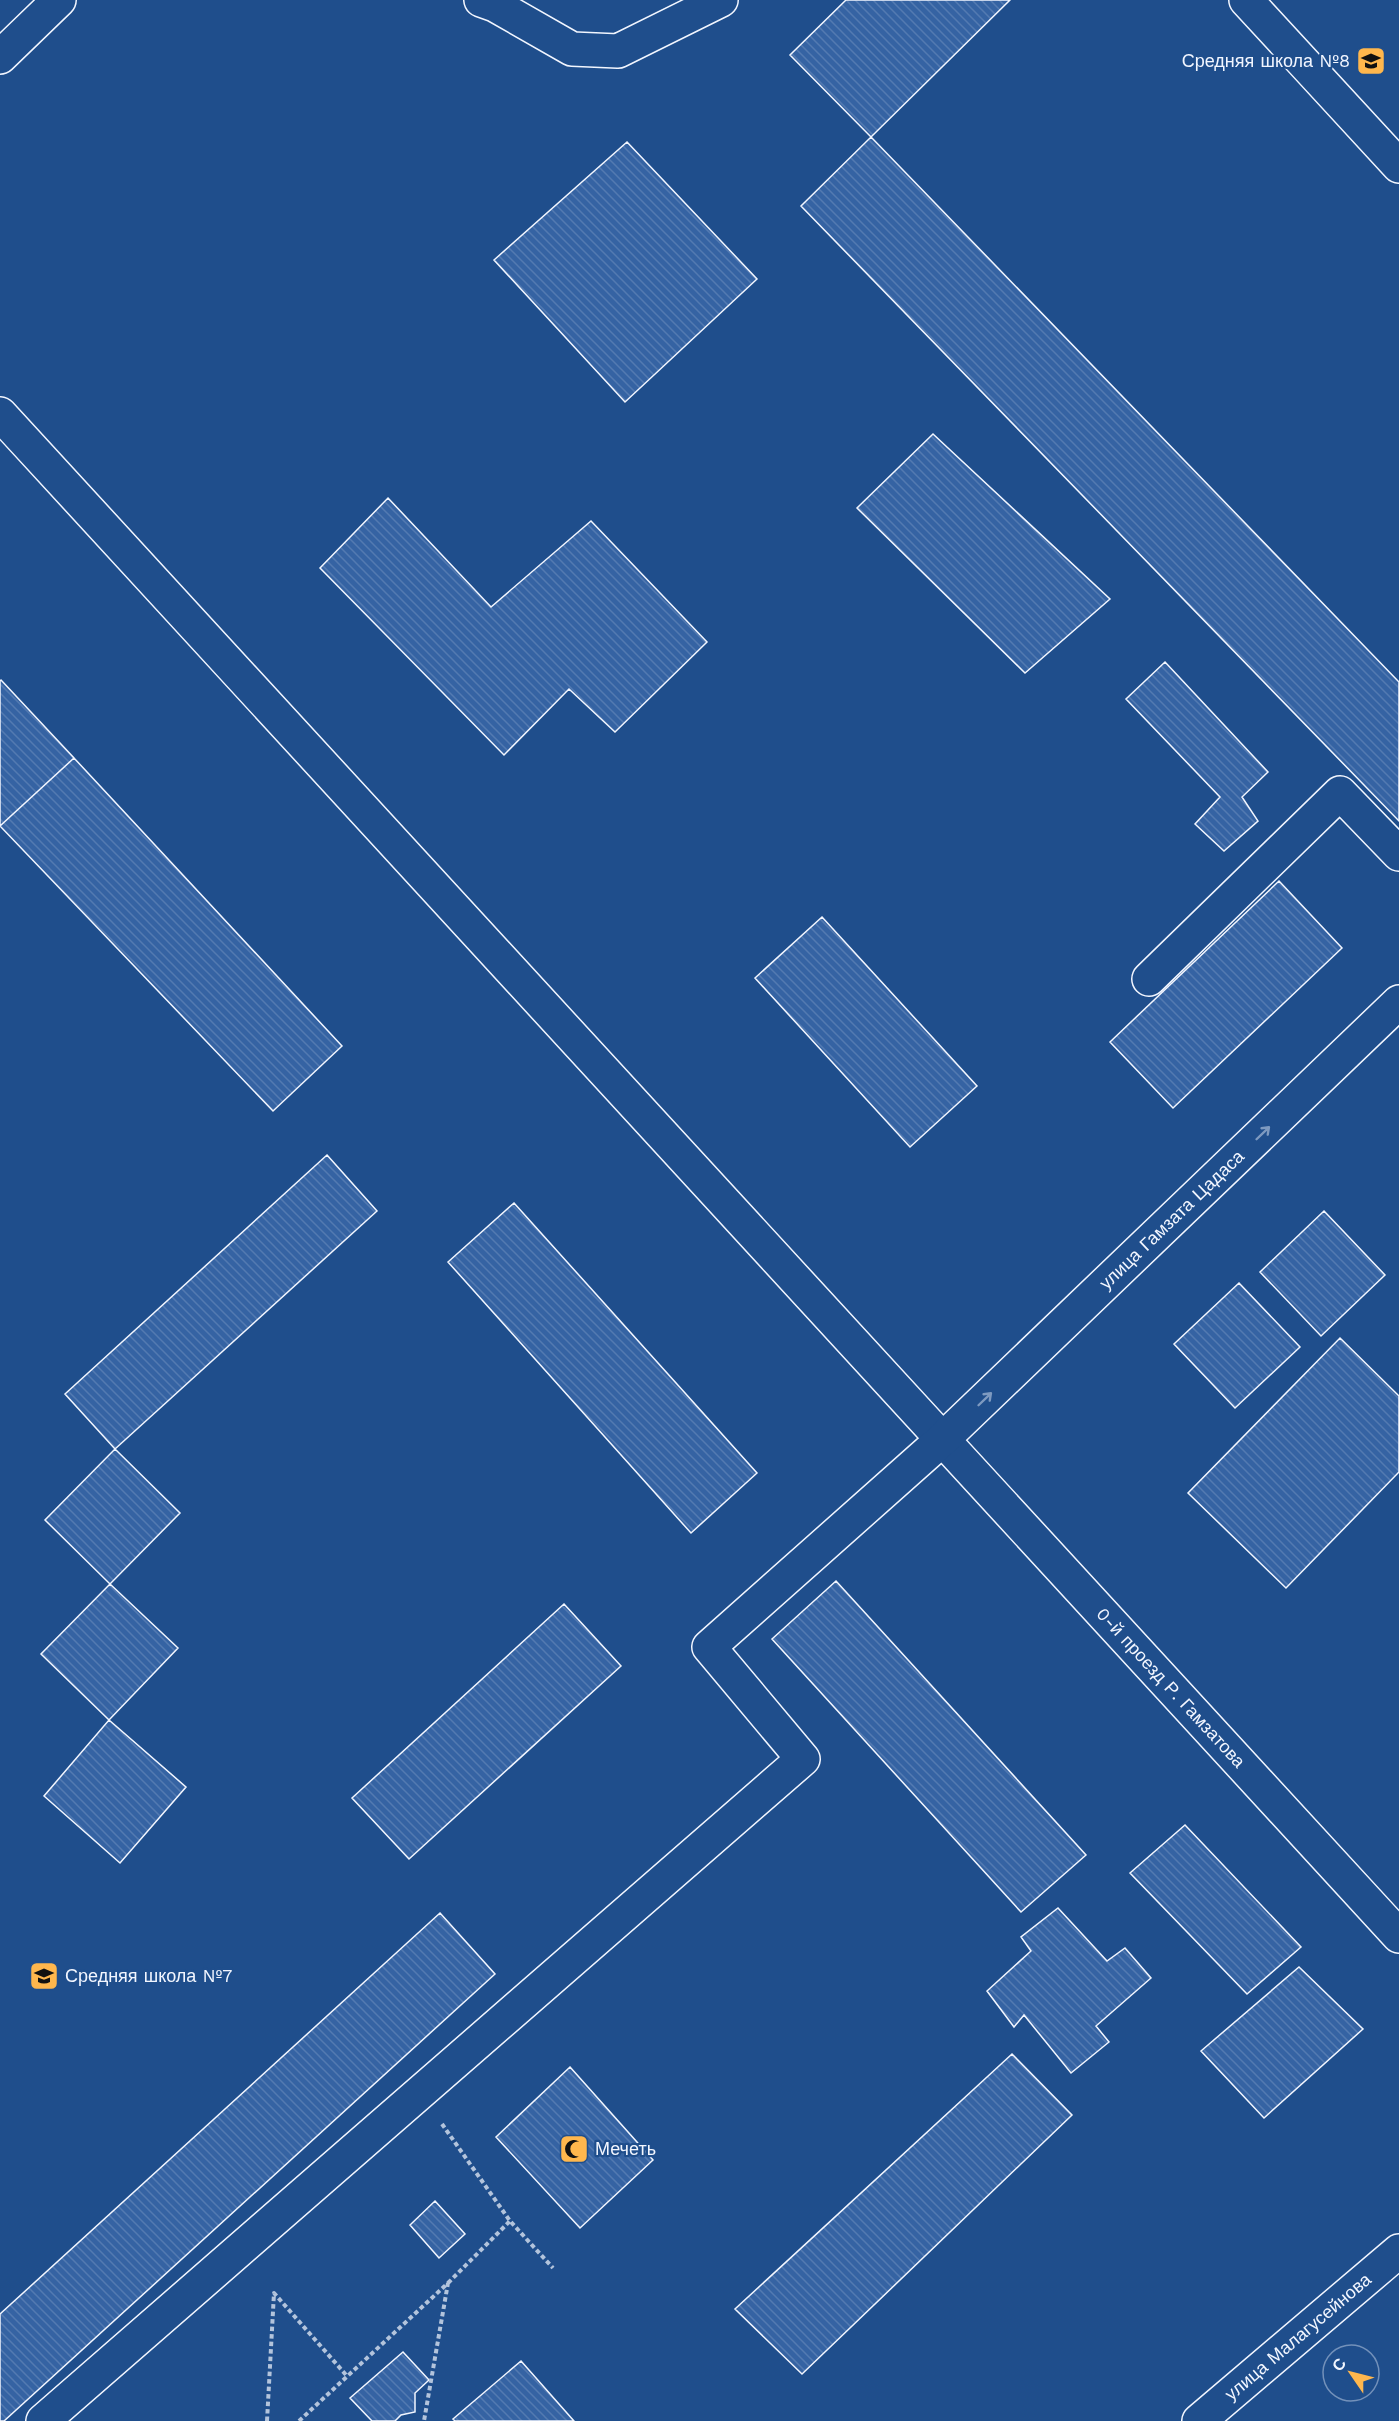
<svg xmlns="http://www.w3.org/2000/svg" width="1399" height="2421" viewBox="0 0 1399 2421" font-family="'Work Sans',sans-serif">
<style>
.building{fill:url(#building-back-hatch);stroke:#f2f6ff;stroke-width:1.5}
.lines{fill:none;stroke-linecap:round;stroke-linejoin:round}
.minor-casing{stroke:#f2f6ff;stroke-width:36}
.path{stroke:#b3c4dc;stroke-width:4;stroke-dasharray:4.5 3;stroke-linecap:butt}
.minor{stroke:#1f4e8c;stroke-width:33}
.oneway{stroke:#7e9ac0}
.labels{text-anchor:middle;stroke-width:4.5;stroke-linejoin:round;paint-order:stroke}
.poi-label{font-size:18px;fill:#f2f6ff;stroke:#1f4e8c;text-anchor:start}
.street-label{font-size:18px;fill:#f2f6ff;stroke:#1f4e8c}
</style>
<defs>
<pattern id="building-back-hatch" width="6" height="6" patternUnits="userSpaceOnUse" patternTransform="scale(1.5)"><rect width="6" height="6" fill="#3563a3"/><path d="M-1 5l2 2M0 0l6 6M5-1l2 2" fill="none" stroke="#537ab1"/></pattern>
</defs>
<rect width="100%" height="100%" fill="#1f4e8c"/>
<path class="building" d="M846,0H1010L871,137L790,55Z
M871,137L1399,682V821L801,206Z
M627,142L757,279L625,402L494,260Z
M933,434L1110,599L1025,673L857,508Z
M388,498L491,607L591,521L707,642L615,732L569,689L504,755L320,568Z
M1165,662L1268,772L1242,797L1258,821L1224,851L1195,824L1220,797L1126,699Z
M1,680L74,758L0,826V681Z
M74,758L342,1046L273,1111L0,826Z
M1279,881L1342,948L1173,1108L1110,1042Z
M822,917L977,1086L910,1147L755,978Z
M327,1155L377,1211L115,1449L65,1394Z
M514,1203L757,1473L691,1533L448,1262Z
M1324,1211L1385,1275L1321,1336L1260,1272Z
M1239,1283L1300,1347L1235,1408L1174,1344Z
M1340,1338L1399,1396V1472L1286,1588L1188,1493Z
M115,1449L180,1513L110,1584L45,1520Z
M836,1581L1086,1855L1021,1912L772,1639Z
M110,1584L178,1648L109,1720L41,1654Z
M564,1604L621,1666L409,1859L352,1798Z
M109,1720L186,1787L120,1863L44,1796Z
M1185,1825L1301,1947L1247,1994L1130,1873Z
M1058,1908L1107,1961L1125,1948L1151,1978L1096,2026L1109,2042L1071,2073L1024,2015L1014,2027L987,1991L1031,1951L1021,1937Z
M440,1913L495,1974L4,2421H0V2314Z
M1299,1967L1363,2029L1264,2118L1201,2051Z
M1012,2054L1072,2115L802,2374L735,2309Z
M570,2067L653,2160L580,2228L496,2137Z
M435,2201L465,2234L439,2258L410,2225Z
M403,2352L429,2380L415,2393V2412L401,2415L395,2421H372L350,2398Z
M521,2361L574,2421H455L453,2419Z"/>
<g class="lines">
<g class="minor-casing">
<g id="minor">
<path d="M481,0L495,5L572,49L618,51L721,0"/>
<path d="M1246,0L1399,166"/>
<path d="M0,57L59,0"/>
<path id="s1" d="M0,414L1399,1936"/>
<path d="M1149,979L1340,793L1399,854"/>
<path id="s2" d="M43,2421L803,1759L709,1647L943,1439L1399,1002"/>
<path id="s3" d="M1199,2421L1399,2251"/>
</g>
</g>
<path class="path" d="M442,2124L510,2221L553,2268
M448,2283L510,2221
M267,2421L274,2293L347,2376
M299,2421L448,2283L424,2421"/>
<use href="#minor" class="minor"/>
</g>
<defs><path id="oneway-shaft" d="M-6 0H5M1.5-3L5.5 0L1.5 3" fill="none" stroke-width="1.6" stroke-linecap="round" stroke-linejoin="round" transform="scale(1.5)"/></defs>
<g class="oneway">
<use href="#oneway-shaft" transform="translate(1263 1133) rotate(-44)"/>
<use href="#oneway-shaft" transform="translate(985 1399) rotate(-44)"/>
</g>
<defs>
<g id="school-square" transform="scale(1.5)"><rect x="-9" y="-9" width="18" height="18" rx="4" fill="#ffb74d" stroke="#1f4e8c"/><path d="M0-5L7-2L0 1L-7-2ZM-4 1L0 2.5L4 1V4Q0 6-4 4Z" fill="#111"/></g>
<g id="mosque-square" transform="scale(1.5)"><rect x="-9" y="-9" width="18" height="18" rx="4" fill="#ffb74d" stroke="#1f4e8c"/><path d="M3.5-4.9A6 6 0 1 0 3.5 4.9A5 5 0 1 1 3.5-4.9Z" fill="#111"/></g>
</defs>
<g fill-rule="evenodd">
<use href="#school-square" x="1371" y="61"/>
<use href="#school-square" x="44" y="1976"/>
<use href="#mosque-square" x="574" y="2149"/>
</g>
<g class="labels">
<g class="poi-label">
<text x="1350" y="67" text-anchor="end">Средняя школа №8</text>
<text x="65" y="1982">Средняя школа №7</text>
<text x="595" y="2155">Мечеть</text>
</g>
<g class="street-label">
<text dy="6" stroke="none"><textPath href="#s2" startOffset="1784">улица Гамзата Цадаса</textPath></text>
<text dy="6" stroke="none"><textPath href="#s1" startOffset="1730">0-й проезд Р. Гамзатова</textPath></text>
<text dy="6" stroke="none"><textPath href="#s3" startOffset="130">улица Малагусейнова</textPath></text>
</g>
</g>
<g transform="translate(1351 2373) rotate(305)"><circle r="28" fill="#1f4e8c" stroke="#7391ba" stroke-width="1.5"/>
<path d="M0-4.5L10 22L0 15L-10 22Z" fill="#ffb74d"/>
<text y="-9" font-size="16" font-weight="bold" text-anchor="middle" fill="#f2f6ff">С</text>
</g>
</svg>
